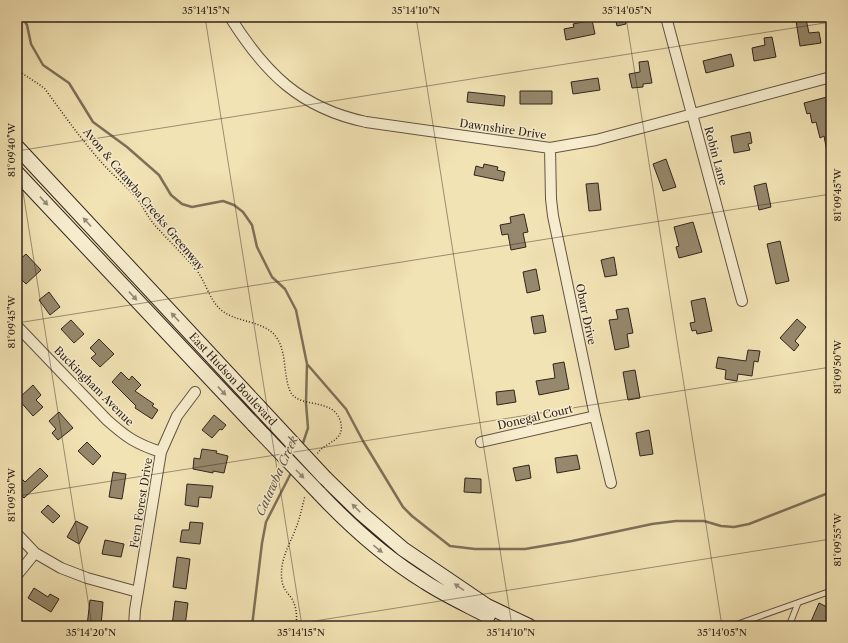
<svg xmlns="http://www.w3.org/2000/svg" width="848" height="643" viewBox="0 0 848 643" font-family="'Libre Caslon Text',serif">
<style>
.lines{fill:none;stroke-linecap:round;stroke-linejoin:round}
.stream{stroke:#7e7059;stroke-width:2.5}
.building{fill:#96886c;stroke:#32251d}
.lane-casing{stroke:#625443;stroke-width:7}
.street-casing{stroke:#625443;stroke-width:12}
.secondary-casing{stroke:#32251d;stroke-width:16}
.path{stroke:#32251d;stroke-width:1.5;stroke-dasharray:1 2;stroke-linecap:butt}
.lane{stroke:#f7edce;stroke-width:5}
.street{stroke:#f7edce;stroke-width:10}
.secondary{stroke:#f7edce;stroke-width:14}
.secondary-bridge-casing{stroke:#32251d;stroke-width:16;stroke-linecap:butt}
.secondary-bridge{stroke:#f7edce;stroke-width:14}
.oneway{fill:#948976}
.ticks{fill:none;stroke:#32251d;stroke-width:1;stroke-opacity:0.45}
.labels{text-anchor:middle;stroke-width:3;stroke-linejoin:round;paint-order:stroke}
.street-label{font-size:11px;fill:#32251d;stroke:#f7edce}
.water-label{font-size:12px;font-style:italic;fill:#5e5140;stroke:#f7edce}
.neatline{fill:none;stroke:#32251d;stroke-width:1.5}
.ticks-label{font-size:10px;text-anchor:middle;fill:#32251d}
</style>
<rect width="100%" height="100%" fill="#f2e3b4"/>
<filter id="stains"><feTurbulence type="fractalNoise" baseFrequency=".005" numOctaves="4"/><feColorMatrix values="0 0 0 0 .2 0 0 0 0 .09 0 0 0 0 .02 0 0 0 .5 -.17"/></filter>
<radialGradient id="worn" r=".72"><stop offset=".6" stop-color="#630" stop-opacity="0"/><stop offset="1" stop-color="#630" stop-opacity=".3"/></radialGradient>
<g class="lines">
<path class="stream" d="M22,17L27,25L31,44L43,65L69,83L93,122L127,147L159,175L171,195L182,204L192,207L223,201L234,205L243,212L252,225L257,247L272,277L285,289L296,310L307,364L306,403L308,428L302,446
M307,364L346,409L363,441L403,507L412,516L450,546L475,549H525L572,541L652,524L676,521H704L721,526L734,527L749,524L831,492
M252,626L262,543L266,522L292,471"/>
</g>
<path class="building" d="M615,17H624L626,24L617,26Z
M806,19L809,33L819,32L821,43L800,46L796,21Z
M592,20L595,34L566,40L564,29L574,27L573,24Z
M772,37L776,57L754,61L752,48L765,45L764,38Z
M731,54L734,66L706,73L703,61Z
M648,61L652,83L643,84V87L632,88L629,74L640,72L639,62Z
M598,78L600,90L573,94L571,82Z
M520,91H552V104H520Z
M468,92L505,96L504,106L467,102Z
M827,97L831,119V152H827L824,136L820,138L816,122L812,123L810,113L807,114L804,103Z
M750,132L752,143L748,144L750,150L734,153L731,136Z
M666,159L676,187L663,191L653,164Z
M484,164L498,167L497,170L505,172L503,181L474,175L476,166L483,168Z
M598,183L601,210L589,211L586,184Z
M766,183L771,207L759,210L754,186Z
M524,214L528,232L523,233L526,247L511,250L508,234L502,235L500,225L511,223L510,217Z
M693,222L702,252L679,258L676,247L679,246L674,227Z
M780,241L789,281L776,284L767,244Z
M26,254L41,270L26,284L17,275L22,269L17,264V262Z
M614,257L617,275L605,277L601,260Z
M536,269L540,290L527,293L523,272Z
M49,292L60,307L50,315L39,300Z
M705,298L712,331L697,334L696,330L692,331L690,323L695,322L691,301Z
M628,308L633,333L627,334L629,347L615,350L609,320L618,319L616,310Z
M543,315L546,332L534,334L531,317Z
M797,319L806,327L795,341L799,345L794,351L780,338Z
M71,320L84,334L74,343L61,329Z
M99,339L114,354L100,367L91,358L96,354L90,348Z
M748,350L760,351L758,362L754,361L752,376L738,374L737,381L725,379L726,370L716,368L718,357L746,361Z
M564,362L569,389L539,395L536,381L555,378L553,364Z
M635,370L640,398L628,400L623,372Z
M121,372L129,380L132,376L141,385L135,391L154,404L152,406L158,410L152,419L135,408L136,406L112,382Z
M33,385L41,395L36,400L43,407L33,416L18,399Z
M514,390L516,402L497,405L496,392Z
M59,412L73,428L58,440L52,433L56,429L49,421Z
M214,415L226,425L222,430L220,429L212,438L202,430Z
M649,430L653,454L640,456L636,433Z
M87,442L101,456L93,465L78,451Z
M202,449L217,451L216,453L228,456L224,473L213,471V473L193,469L194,458L200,459Z
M577,455L580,469L557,473L555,458Z
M529,465L531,478L516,481L513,468Z
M40,468L48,476L24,498L17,491V474L25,482Z
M113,472L126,474L122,499L109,497Z
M465,478L481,479V493L464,492Z
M187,484L213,486L211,498L199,497L198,507L185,505Z
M48,505L60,516L53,523L41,512Z
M76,521L88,527L79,544L67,537Z
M190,522L203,523L200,544L180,542L182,530H189Z
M105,540L124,544L121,557L102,554Z
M177,557L190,559L186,589L173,587Z
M34,588L48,597L50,594L59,599L51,612L28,598Z
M90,600L103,602L101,626H87Z
M175,601L188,603L185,626H172Z
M819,603L831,609V626H809Z"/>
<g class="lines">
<g class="lane-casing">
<path id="lane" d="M738,626V624L828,592L831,593
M789,626L798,603"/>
</g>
<g class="street-casing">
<path id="street" d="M230,17C265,73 300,108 366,122L550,148L596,140L831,77
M666,17L742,301
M550,148L551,199L553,216L595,416L611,483
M17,326L107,420C126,437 136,444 161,452
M481,442L595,416
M17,534L35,553L61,568L87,578L138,592
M17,575L35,553
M134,626L135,610L161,452L177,416L195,392"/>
</g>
<g class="secondary-casing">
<path id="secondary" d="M17,147L259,407
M17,173L254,425
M325,478L361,513L403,549L487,606L529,626
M319,493C351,527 386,558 425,582C445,595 467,605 488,616"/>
</g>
<path class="path" d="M17,70L40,85L45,89C64,115 83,142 104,165C114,176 125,185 134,195C142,204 146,214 153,223C166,238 181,252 194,267C205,279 208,297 219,308C235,324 264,319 277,338C287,354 283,374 290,391C298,409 332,397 340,420C347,442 325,441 317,454
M296,626C297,617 297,608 292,599C288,593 283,589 282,581C279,561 289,546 296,528C300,518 302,507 305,496"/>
<use href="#lane" class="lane"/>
<use href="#street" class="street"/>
<use href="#secondary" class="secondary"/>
<g class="secondary-bridge-casing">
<path id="secondary-bridge" d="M259,407L325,478
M254,425L319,493"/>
</g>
<use href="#secondary-bridge" class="secondary-bridge"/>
</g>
<defs><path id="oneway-solid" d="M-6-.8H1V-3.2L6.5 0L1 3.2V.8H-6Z"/></defs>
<g class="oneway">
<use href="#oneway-solid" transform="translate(44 201) rotate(47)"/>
<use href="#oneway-solid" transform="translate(87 222) rotate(-133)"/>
<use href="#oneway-solid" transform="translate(133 296) rotate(47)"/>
<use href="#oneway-solid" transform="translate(175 317) rotate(-133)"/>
<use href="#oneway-solid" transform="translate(222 391) rotate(47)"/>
<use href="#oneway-solid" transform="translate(300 474) rotate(46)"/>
<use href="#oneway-solid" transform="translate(356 508) rotate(-135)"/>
<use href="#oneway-solid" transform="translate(378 549) rotate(39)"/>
<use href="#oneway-solid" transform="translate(459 587) rotate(-146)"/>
</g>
<path class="ticks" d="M205,17L302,626M416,17L512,626M626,17L722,626M17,151L831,22M17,154L92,626M17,323L831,194M17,496L831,367M283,626L831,539"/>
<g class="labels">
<g class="street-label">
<text transform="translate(503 129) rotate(8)" y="4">Dawnshire Drive</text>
<text transform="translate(716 156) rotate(75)" y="4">Robin Lane</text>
<text transform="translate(144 199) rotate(50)" y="4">Avon &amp; Catawba Creeks Greenway</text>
<text transform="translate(586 314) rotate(78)" y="4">Obarr Drive</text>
<text transform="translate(233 379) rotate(47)" y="4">East Hudson Boulevard</text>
<text transform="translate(94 386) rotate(45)" y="4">Buckingham Avenue</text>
<text transform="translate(535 417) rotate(-13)" y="4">Donegal Court</text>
<text transform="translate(141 503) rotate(-81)" y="4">Fern Forest Drive</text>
</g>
<g class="water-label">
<text transform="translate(277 476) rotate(-66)" y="4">Catawba Creek</text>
</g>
</g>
<rect width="848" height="643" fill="none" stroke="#f2e3b4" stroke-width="44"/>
<rect x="22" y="22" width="804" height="599" class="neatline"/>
<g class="ticks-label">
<text x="206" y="14">35°14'15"N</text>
<text x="416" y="14">35°14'10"N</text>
<text x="627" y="14">35°14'05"N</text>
<text transform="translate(11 150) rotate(-90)" y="4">81°09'40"W</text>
<text transform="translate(837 195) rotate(-90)" y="4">81°09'45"W</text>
<text transform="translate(11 322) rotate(-90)" y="4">81°09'45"W</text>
<text transform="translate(837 367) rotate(-90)" y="4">81°09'50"W</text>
<text transform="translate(11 495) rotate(-90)" y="4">81°09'50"W</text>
<text transform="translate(837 540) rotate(-90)" y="4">81°09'55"W</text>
<text x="91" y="636">35°14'20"N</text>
<text x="301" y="636">35°14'15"N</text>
<text x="511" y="636">35°14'10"N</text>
<text x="722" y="636">35°14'05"N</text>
</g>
<rect width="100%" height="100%" filter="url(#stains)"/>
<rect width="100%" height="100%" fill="url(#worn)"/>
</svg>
